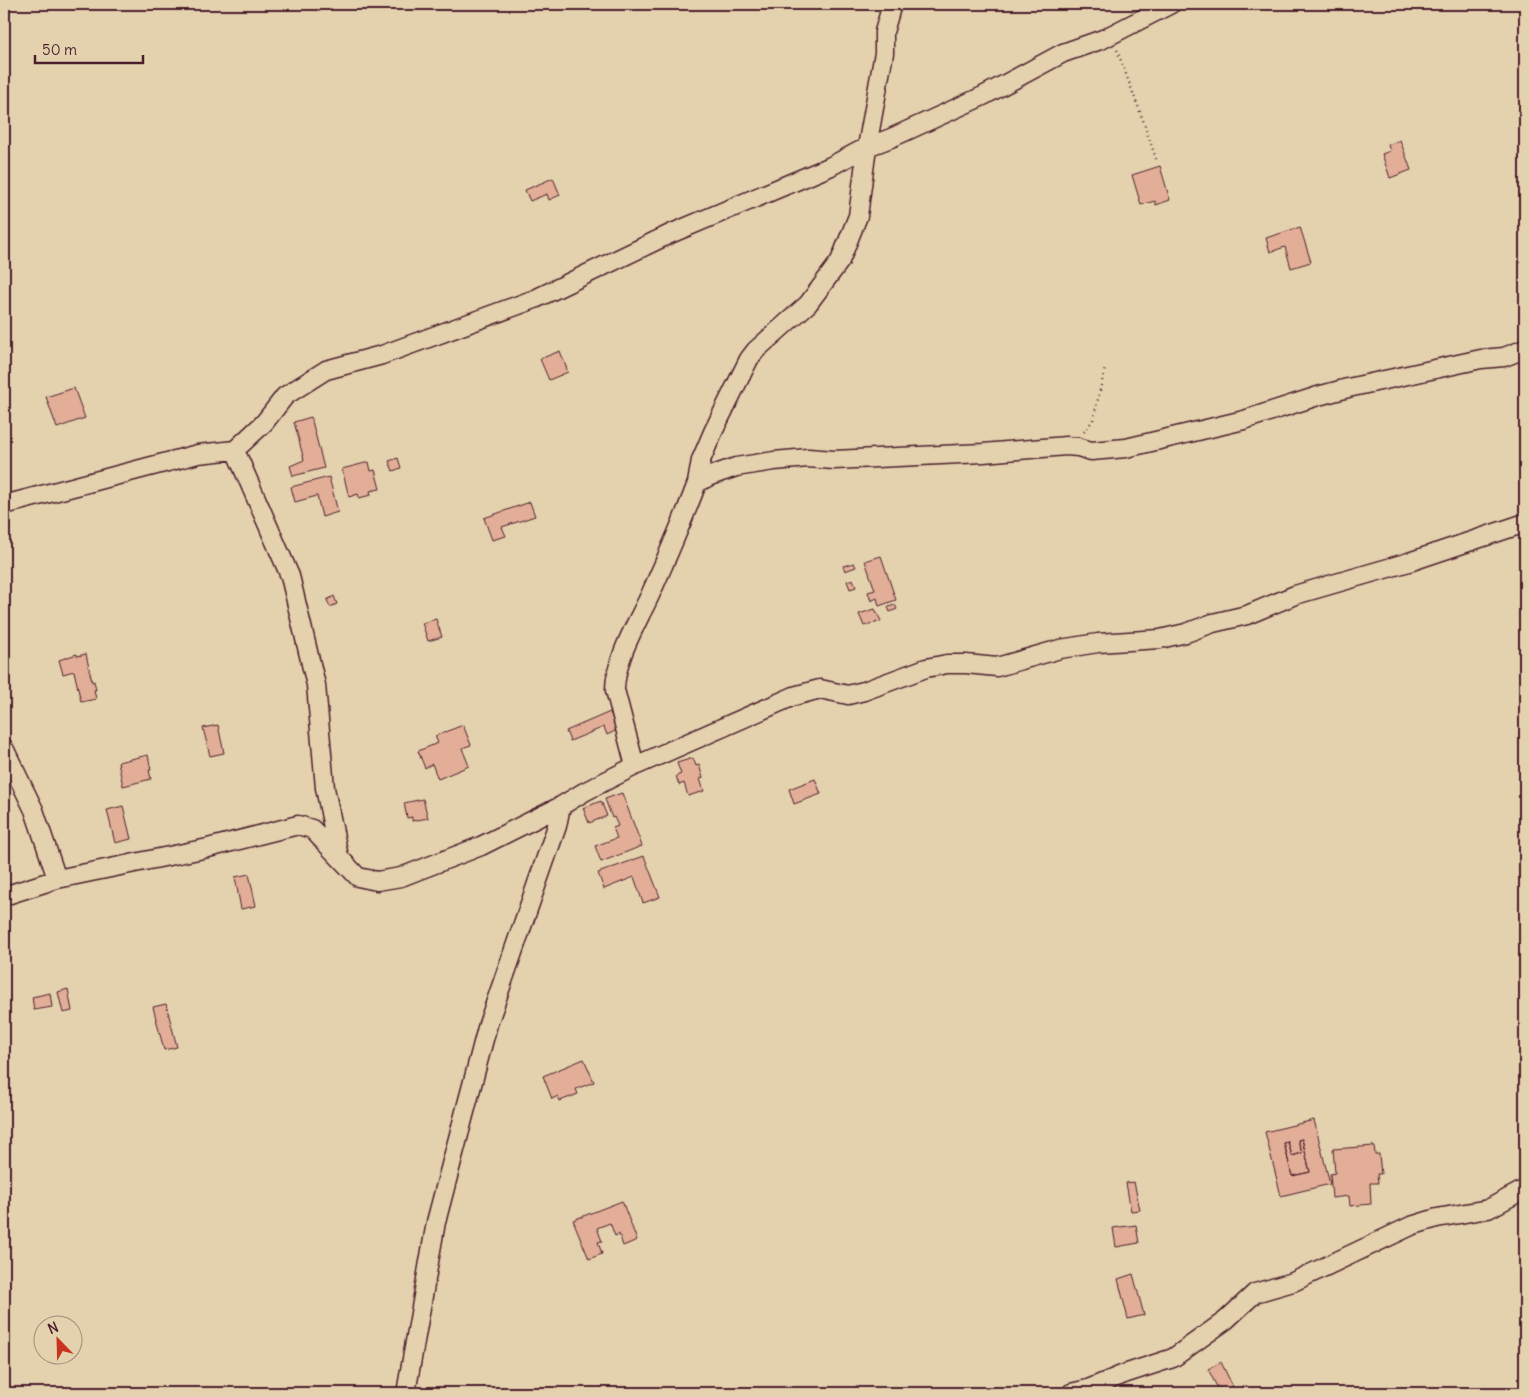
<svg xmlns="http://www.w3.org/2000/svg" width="1529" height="1397" viewBox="0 0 1529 1397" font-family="Delius,sans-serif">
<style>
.building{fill:#e3ae97;stroke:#4a1f2b;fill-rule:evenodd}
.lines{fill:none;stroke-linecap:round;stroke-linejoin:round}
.minor-casing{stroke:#4a1f2b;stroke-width:21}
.path{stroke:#4a1f2b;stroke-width:2.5;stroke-dasharray:1 4;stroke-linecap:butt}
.minor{stroke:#e4d2af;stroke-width:18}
</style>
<rect width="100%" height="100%" fill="#e4d2af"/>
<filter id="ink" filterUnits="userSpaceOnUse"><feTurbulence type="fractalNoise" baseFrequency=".02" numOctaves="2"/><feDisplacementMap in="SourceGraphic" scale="10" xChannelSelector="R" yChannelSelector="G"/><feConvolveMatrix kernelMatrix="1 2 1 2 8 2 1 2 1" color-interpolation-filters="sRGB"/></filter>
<g filter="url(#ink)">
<path class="building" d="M1400,140L1411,170L1390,178L1382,154L1390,151L1388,145Z
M1160,166L1170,200L1156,205L1155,201L1141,205L1132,175Z
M553,178L560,195L549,200L547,194L530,201L525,190Z
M1300,227L1311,262L1291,268L1285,247L1270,252L1266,238Z
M560,351L568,372L549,380L540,359Z
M74,388L85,418L57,428L46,397Z
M311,417L324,468L293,476L290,466L304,460L294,422Z
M398,458L401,468L393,471L389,461Z
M369,462L371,471L375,470L380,489L370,491L371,495L359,498L358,494L349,497L342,469Z
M329,477L338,512L322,517L317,496L295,502L291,487Z
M530,502L535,516L502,527L506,536L492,540L484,518Z
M881,556L896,600L879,606L877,598L871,601L868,592L875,590L865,561Z
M854,563L856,567L845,571L843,566Z
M853,579L856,587L850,589L847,581Z
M334,596L337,604L330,607L327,600Z
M895,605L897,609L890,612L888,607Z
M875,609L881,621L864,626L859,614Z
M436,619L442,637L428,641L422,623Z
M77,654V656L86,654L92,682L94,681L96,690H94L96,699L81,702L74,671L63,674L59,660Z
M610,712L617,730L607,735L604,727L570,741L566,731Z
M218,725L224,753L210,756L203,728Z
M463,725L471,745L462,748L469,766L438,779L432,764L425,768L418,751L438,743L435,736Z
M148,755L151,770H149L151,779L123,786L118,762Z
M693,758L696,766L699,765L703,778L700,779L704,791L688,796L684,783L679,785L676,776L681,774L677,763Z
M815,779L821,794L794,804L789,789Z
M622,793L642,846L601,862L595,846L617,838L613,828L618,826L614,817L612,818L605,799Z
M423,799L428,818L412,821V817L407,818L404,803Z
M601,801L607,816L589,823L583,808Z
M123,806L131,839L115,843L107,810Z
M644,856L660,897L643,903L634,877L604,889L598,873Z
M249,874L256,906L241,909L235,877Z
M68,989L72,1011L63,1013L58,992Z
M50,993L52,1007L34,1010L32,997Z
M166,1004L177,1047L164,1050L153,1007Z
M584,1059L594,1082L576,1089L578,1094L560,1101L558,1096L552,1099L543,1076Z
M1314,1120L1330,1184L1281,1196L1265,1132ZM1302,1139L1310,1172L1292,1176L1284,1143L1288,1142L1292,1156L1302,1153L1298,1140Z
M1302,1139L1310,1172L1292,1176L1284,1143L1288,1142L1292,1156L1302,1153L1298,1140Z
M1374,1146L1375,1154H1379L1381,1174H1377L1378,1183H1370L1371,1204L1350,1206L1349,1196L1332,1198L1330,1174L1335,1173L1333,1149Z
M1134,1182L1140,1210L1131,1211L1126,1183Z
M622,1201L637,1240L623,1246L619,1234L615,1236L610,1223L597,1228L602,1241L598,1242L602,1254L589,1259L573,1220Z
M1136,1225L1139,1243L1116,1247L1113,1228Z
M1133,1274L1144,1315L1128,1319L1118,1279Z
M1221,1362L1234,1389L1225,1393H1220L1208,1369Z"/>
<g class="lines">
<g class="minor-casing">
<path id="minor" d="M892,4L884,32V53L867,147L858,216L840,261L808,304L756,350L749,359L713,432L701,460L697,483L710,476L736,467L774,461L808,458L834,460L983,453L1066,446L1078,447L1091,451L1126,448L1244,420L1318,396L1348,388L1481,359L1504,357L1525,349
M235,450L290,576L316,685L325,788L339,857
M4,505L198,454L235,450L264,423L285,396L326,370L382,355L535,299L670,234L829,167L867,147L891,138L983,96L1063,53L1103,39L1171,4
M4,748L34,810L57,879
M635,766L615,690C615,658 638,622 651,593C667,557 683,521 697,483
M4,896L57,879L208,848L298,825L312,829L358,877L377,881L401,877L481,846L561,806L584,792L635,766L794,696L820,689L848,695L864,691L926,668L947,664H966L997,667L1060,649L1098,643L1160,639L1186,633L1213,623L1247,615L1295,595L1409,562L1525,523
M406,1393L436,1222L488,1024L557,826L561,806
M1071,1393L1088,1389L1124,1374L1173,1358L1226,1320L1255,1293L1293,1282L1411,1226L1437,1218L1488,1209L1525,1189"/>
</g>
<path class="path" d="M1117,50L1142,117L1157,162
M1084,432L1093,420L1105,369"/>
<use href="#minor" class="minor"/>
</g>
</g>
<rect width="1529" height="1397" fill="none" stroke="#e4d2af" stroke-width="20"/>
<rect x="10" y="10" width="1509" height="1377" fill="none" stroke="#4a1f2b" stroke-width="2" filter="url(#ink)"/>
<g transform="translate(58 1340) rotate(337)"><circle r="24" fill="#e4d2af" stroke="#a68a7a"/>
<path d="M0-4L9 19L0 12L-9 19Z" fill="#c8321e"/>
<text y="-8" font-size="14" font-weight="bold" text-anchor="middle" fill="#4a1f2b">N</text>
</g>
<path d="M35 55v8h108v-8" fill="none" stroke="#4a1f2b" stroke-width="2.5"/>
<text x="42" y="55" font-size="15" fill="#4a1f2b" stroke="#e4d2af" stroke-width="4" paint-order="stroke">50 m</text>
</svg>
